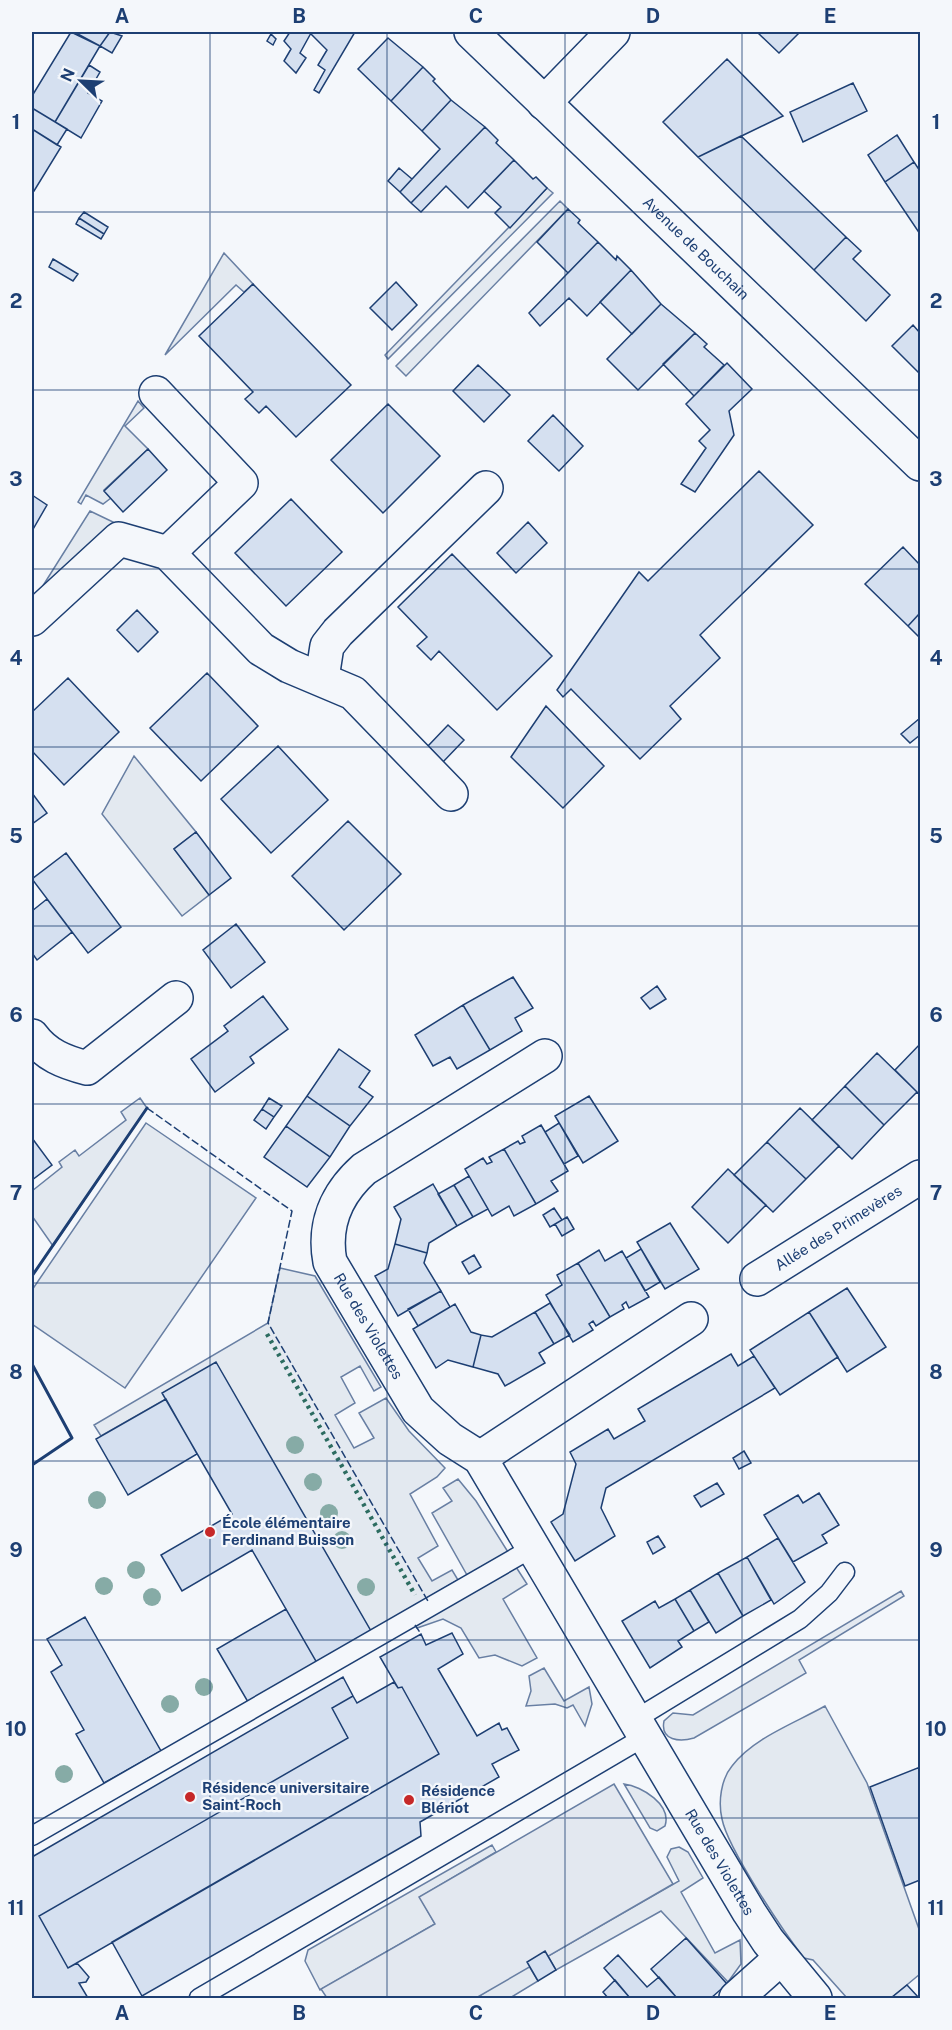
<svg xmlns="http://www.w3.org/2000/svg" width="952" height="2030" viewBox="0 0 952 2030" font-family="'Public Sans',sans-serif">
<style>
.green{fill:#e3e9f0;stroke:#687fa3;stroke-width:1.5}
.parking{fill:#e3e8f0;stroke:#687fa3;stroke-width:1.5}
.building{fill:#d5e0f0;stroke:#1d3f73;stroke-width:1.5}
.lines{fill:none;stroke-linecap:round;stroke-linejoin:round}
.lane-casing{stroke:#1d3f73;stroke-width:21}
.street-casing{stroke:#1d3f73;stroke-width:36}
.lane{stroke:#f4f7fb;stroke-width:18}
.street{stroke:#f4f7fb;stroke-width:33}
.hedge{stroke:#2c6c60;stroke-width:4.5;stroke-dasharray:3 4.5;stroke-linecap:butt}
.fence{stroke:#1d3f73;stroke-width:1.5;stroke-dasharray:8 3;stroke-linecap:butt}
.wall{stroke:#1d3f73;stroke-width:3}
.tree{fill:#86aba6}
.grid{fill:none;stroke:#1d3f73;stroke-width:1.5;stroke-opacity:0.55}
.poi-dot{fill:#c62828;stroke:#f4f7fb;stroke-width:2}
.labels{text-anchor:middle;stroke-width:4.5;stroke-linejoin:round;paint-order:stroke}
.street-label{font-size:15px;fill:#1d3f73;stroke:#f4f7fb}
.poi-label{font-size:15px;font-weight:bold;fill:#1d3f73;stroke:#f4f7fb;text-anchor:start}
.neatline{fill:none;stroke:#1d3f73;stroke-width:2}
.grid-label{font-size:20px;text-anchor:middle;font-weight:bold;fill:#1d3f73}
</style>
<rect width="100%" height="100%" fill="#f4f7fb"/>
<path class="green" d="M547,188L553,193L388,359L385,355Z
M560,201L568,209L406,376L396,366Z
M224,253L253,284L244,292L236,285L165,355Z
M138,401L144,408L125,426L148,449L104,490L111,498L103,504L86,495L81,504L78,502Z
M90,511L113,522L39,592Z
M134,756L196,832L174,849L209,895L182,916L102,814Z
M140,1098L147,1108L53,1246L32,1216V1191L62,1167L59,1162L75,1150L79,1156L126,1120L121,1112Z
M146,1123L256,1198L125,1388L32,1324V1290Z
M280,1268L315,1276L381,1387L374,1391L360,1366L341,1377L355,1403L335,1415L354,1448L374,1438L359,1413L386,1398L409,1431L445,1468L437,1477L410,1494L438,1546L418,1558L432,1581L452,1570L458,1580L371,1631L166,1399L101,1436L94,1425L268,1323Z
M458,1479L476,1501L508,1552L467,1575L432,1513L452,1501L443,1488Z
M516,1567L527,1584L503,1599L537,1658L522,1666L495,1655L479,1658L461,1628L443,1619L417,1628L415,1625Z
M901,1591L904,1596L799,1660L806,1673L694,1738C680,1742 660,1741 664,1721L673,1713L693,1715Z
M544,1668L564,1701L589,1687L592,1704L585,1726L573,1705L567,1708L555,1704L526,1706L531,1691L529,1676Z
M825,1706L867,1783L920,1932V1974L891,1998H847L813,1960L804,1958C783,1931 728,1849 722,1819C718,1802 721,1779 732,1766C753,1738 795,1723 825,1706Z
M624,1784C642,1786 672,1805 665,1826L657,1831L650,1828Z
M492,1845L496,1852L420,1897L435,1924L320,1990L305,1961L308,1950Z
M679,1847L688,1852L703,1878L681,1892L715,1953L740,1940L741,1964L728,1982L661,1911L556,1970L548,1956L679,1881L667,1857L671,1849Z
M522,1954L538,1981L510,1998H476L489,1990Z"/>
<path class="parking" d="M614,1784L673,1884L476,1998H327L321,1989L435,1924L419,1897Z"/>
<path class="building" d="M71,32L100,46L55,122L32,108V96Z
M74,32H110L100,46Z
M110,32L122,36L112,53L100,46Z
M290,32L311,33L300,53L306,58L296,73L284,61L291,49L284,41Z
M309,32H355L319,93L314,90L325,70L318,65L327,50Z
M757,32H800L779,53Z
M271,34L276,39L273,45L267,41Z
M388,38L423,67L391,101L358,69Z
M727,59L783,116L698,157L663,122Z
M89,65L100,72L88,93L102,101L81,138L55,122Z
M423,67L435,79L433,81L451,100L422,131L391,101Z
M853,83L867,111L803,142L790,112Z
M451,100L485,127L411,203L400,192L440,149L422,131Z
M32,108L67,129L57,145L32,129Z
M485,127L498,140L496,143L514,160L468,208L446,186L421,212L411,203Z
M32,129L61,147L34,191L32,190Z
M897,135L914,162L885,182L868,155Z
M741,136L846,237L814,270L698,157Z
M514,160L533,179L536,177L547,188L510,228L495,213L501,207L484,191Z
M914,162L920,171V234L885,182Z
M399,168L412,179L400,192L388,181Z
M568,209L580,220L578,223L598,242L568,273L537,242Z
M84,212L108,227L104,234L79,218Z
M79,218L104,234L101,239L76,224Z
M846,237L861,251L853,259L890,295L866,321L814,270Z
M598,242L616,260L617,256L631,270L587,316L569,298L540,326L529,313Z
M53,259L78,274L73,281L49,267Z
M631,270L661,304L632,334L600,302Z
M396,282L417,305L392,330L370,308Z
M253,284L351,385L296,437L266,406L259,413L245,399L253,392L199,336Z
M661,304L695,333L638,390L607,359Z
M913,325L920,333V374L892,346Z
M695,333L707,344L704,347L724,365L694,396L663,364Z
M727,363L752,389L729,411L734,435L695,492L681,484L706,448L699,441L710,430L686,404Z
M478,365L510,395L484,422L453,391Z
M388,404L440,456L383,513L331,460Z
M553,415L583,446L559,471L528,441Z
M148,449L167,470L123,512L104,491Z
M759,471L813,525L700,635L720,658L670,706L681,719L640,759L571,689L563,697L557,690L639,572L648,581Z
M32,495L47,505L32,531Z
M291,499L342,552L286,606L235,553Z
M528,522L547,543L516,573L497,553Z
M903,547L920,565V613L908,626L865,584Z
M452,554L552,656L497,710L439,651L431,660L417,646L427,637L398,607Z
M137,610L158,632L138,652L117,630Z
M920,613V638L908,626Z
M207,673L258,726L201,781L150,728Z
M68,678L119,732L64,785L32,751V712Z
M546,706L604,766L563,808L511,757Z
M920,718V735L910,743L901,734Z
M448,725L464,740L443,762L428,746Z
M278,746L328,800L271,853L221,799Z
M32,793L47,813L32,824Z
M348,821L401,874L344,930L292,876Z
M196,832L231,878L209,895L174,849Z
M66,853L121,927L88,953L32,879Z
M47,899L72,932L37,960L32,953V911Z
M236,924L265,962L231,988L203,950Z
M513,977L533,1008L515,1018L522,1031L490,1050L463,1005Z
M657,986L666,999L650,1009L641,998Z
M263,996L288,1029L250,1057L254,1063L215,1092L191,1059L228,1031L224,1026Z
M463,1005L490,1050L457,1069L450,1057L433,1066L415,1035Z
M920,1044V1095L895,1070Z
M339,1049L370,1071L359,1087L373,1097L350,1126L307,1096Z
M877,1053L917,1092L884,1125L845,1086Z
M845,1086L884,1125L852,1159L812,1120Z
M307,1096L350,1126L330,1157L286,1126Z
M589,1096L618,1141L583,1163L555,1116Z
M269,1098L282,1106L274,1117L262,1109Z
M800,1108L839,1146L806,1179L767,1142Z
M262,1109L274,1117L266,1129L254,1120Z
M559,1123L578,1156L564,1164L545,1132Z
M541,1125L568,1171L551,1181L558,1191L536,1204L504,1149L518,1141L520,1144L525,1142L522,1136Z
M286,1126L330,1157L307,1187L264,1157Z
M32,1138L52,1165L32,1180Z
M767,1142L806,1179L773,1212L734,1175Z
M504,1149L536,1204L514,1216L509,1206L492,1216L465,1169L483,1158L487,1164L492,1162L489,1157Z
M728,1169L766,1205L728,1243L692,1207Z
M469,1176L488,1209L473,1217L454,1185Z
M433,1184L457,1226L429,1243L427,1253L395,1244L401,1219L394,1207Z
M454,1185L473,1217L457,1226L438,1194Z
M554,1208L562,1220L550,1227L543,1215Z
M567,1217L574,1229L562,1236L555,1224Z
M670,1223L699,1269L665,1289L637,1242Z
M395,1244L427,1253L424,1263L441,1291L398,1316L375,1276L388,1269Z
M641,1249L660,1282L645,1291L626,1258Z
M599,1250L605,1261L622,1251L649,1297L629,1308L626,1302L622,1305L624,1309L610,1317L578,1263Z
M474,1255L481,1267L469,1274L462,1262Z
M578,1263L610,1317L596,1326L593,1321L589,1324L593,1330L573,1342L546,1295L562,1285L557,1275Z
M847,1288L886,1347L847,1372L809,1312Z
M441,1291L450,1307L418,1326L408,1309Z
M550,1303L570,1335L554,1344L535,1312Z
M455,1304L471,1332L481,1335L473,1367L448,1360L436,1368L413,1329Z
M535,1312L554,1344L539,1353L545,1363L505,1386L498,1374L473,1367L481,1335L492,1337Z
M809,1312L838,1357L780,1395L750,1350Z
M731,1354L738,1366L754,1356L775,1388L606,1488L601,1508L615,1536L575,1561L551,1522L563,1514L576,1464L570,1452L608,1429L614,1439L645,1421L638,1409Z
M216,1362L371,1631L317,1663L252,1550L182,1591L161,1555L232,1514L162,1393Z
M166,1399L197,1454L128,1495L96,1439Z
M744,1451L751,1463L739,1469L733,1458Z
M717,1483L724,1494L701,1507L694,1496Z
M819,1493L839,1525L822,1535L827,1543L793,1562L764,1515L798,1495L803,1503Z
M658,1536L665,1547L653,1554L647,1542Z
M778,1538L805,1582L774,1604L747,1557Z
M747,1557L771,1600L743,1616L718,1573Z
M718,1573L743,1616L716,1633L690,1590Z
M690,1590L709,1622L694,1631L675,1599Z
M675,1599L694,1631L678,1641L682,1647L650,1668L622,1621L655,1601L659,1608Z
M286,1609L317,1663L248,1702L217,1649Z
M85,1617L161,1751L104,1783L76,1734L84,1730L51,1672L62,1665L47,1639Z
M452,1633L463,1654L438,1669L477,1736L499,1723L502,1730L507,1728L519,1750L492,1764L499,1777L420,1822L421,1836L142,1996L112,1942L439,1754L402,1687L398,1688L380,1657L421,1634L426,1645Z
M343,1677L353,1696L332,1708L348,1738L39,1916L68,1968L77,1963L89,1977L86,1982L79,1983L88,1998H32V1857Z
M394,1682L398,1688L402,1687L439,1754L68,1968L39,1916L348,1738L332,1708L353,1696L357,1703Z
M920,1767V1880L905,1886L870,1787Z
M686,1938L727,1984L711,1998H677L651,1969Z
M545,1951L556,1970L538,1981L527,1962Z
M618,1955L647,1987L659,1977L677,1998H630L604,1968Z
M615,1980L630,1998H608L603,1992Z
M907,1985L919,1998H891Z"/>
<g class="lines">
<g class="lane-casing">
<path id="lane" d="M636,1719L800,1619L829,1593L845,1572
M32,1836L534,1547
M199,1998L646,1736"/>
</g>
<g class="street-casing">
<g id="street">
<path id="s1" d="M471,32L920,464"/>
<path d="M544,103L613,32"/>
<path d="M156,393L241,483L168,553"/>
<path d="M32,619L119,539L168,553L261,649L289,666L353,693L451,794"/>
<path d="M322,678L327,646L338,632L486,488"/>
<path d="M32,1036C46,1055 64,1062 87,1068L176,998"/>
<path id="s2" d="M545,1056L364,1169C336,1194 323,1225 330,1262L418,1410L450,1439L480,1458L749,1912L768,1941L815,1998"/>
<path id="s3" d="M757,1279L920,1177"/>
<path d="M480,1458L691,1319"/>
<path d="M736,1998L781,1958"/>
</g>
</g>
<use href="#lane" class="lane"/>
<use href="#street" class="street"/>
<path class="hedge" d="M267,1334L415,1595"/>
<path class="fence" d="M147,1108L292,1211L268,1323L429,1603
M415,1625L421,1634"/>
<path class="wall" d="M32,1276L147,1108
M32,1364L72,1438L32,1465"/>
</g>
<g class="tree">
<circle cx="295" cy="1445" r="9"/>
<circle cx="313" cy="1482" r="9"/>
<circle cx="97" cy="1500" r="9"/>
<circle cx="329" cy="1513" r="9"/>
<circle cx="342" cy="1540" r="9"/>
<circle cx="136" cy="1570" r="9"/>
<circle cx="104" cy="1586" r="9"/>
<circle cx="366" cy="1587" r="9"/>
<circle cx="152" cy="1597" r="9"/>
<circle cx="204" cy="1687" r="9"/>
<circle cx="170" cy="1704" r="9"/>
<circle cx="64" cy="1774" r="9"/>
</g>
<path class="grid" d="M210,32V1998M387,32V1998M565,32V1998M742,32V1998M32,212H920M32,390H920M32,569H920M32,747H920M32,926H920M32,1104H920M32,1283H920M32,1461H920M32,1640H920M32,1818H920"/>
<g class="poi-dot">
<circle cx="210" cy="1532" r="6"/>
<circle cx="190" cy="1797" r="6"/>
<circle cx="409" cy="1800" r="6"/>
</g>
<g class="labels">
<g class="street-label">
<text dy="5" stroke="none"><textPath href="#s1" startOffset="312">Avenue de Bouchain</textPath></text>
<text dy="5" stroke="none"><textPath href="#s3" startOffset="96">Allée des Primevères</textPath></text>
<text dy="5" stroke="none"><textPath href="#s2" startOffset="392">Rue des Violettes</textPath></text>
<text dy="5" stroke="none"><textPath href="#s2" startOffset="1038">Rue des Violettes</textPath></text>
</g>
<g class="poi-label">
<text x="222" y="1528">École élémentaire<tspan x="222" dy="17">Ferdinand Buisson</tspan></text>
<text x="202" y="1793">Résidence universitaire<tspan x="202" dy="17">Saint-Roch</tspan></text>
<text x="421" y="1796">Résidence<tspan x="421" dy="17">Blériot</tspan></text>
</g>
</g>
<rect width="952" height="2030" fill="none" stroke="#f4f7fb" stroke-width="66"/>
<g transform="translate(81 81) rotate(294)" stroke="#f4f7fb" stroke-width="4.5" paint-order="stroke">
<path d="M0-4.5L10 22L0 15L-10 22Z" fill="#1d3f73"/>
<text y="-9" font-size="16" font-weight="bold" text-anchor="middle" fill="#1d3f73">N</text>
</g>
<rect x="33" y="33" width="886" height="1964" class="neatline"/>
<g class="grid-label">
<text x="122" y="23">A</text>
<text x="299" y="23">B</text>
<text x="476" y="23">C</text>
<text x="653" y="23">D</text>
<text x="830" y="23">E</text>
<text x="16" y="129">1</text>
<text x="936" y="129">1</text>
<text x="16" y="308">2</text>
<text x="936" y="308">2</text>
<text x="16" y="486">3</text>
<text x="936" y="486">3</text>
<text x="16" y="665">4</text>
<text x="936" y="665">4</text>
<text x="16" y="843">5</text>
<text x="936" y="843">5</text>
<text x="16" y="1022">6</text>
<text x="936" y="1022">6</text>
<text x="16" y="1200">7</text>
<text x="936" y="1200">7</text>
<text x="16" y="1379">8</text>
<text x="936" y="1379">8</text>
<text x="16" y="1557">9</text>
<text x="936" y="1557">9</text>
<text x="16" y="1736">10</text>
<text x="936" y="1736">10</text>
<text x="16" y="1915">11</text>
<text x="936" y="1915">11</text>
<text x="122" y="2020">A</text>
<text x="299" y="2020">B</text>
<text x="476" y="2020">C</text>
<text x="653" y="2020">D</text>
<text x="830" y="2020">E</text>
</g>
</svg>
